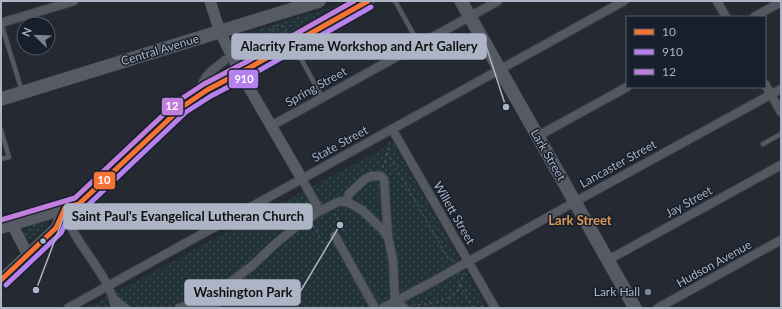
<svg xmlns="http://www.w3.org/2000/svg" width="782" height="309" viewBox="0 0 782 309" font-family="Lato,sans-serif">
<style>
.green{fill:url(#green-dots)}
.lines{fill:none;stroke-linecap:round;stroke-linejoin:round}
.lane-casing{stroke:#40444b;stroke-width:5.5}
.street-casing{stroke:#40444b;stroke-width:10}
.secondary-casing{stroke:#40444b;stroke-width:12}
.primary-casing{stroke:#41464e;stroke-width:14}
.path{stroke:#565c64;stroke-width:1;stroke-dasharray:3 3;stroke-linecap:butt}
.lane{stroke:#545860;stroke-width:4}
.street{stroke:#545860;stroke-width:8}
.secondary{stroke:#585c65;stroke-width:11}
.primary{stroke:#565a63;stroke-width:13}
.bus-1-casing{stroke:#181f2c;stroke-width:8}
.bus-2-casing{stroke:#181f2c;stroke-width:8}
.bus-3-casing{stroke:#181f2c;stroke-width:8}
.bus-1{stroke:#f57335;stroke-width:5}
.bus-2{stroke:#b680ed;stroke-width:5}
.bus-3{stroke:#c07fdc;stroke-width:5}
.bus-dot{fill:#acb4c5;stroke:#181f2c;stroke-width:1.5}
.poi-dot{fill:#7c8392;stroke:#181f2c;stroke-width:1.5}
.labels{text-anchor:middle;stroke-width:3;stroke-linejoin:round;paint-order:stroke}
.street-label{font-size:12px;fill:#acb4c5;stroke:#181f2c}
.poi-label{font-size:12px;fill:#acb4c5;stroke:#181f2c;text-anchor:end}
.neighbourhood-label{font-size:13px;font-weight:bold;fill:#d99853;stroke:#181f2c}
.leader{fill:none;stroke:#acb4c5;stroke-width:1.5}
.callout-dot{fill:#acb4c5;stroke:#181f2c;stroke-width:1.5}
.callout{fill:#acb4c5;stroke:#acb4c5;stroke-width:1.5}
.callout-label{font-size:13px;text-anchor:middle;font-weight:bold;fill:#111}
.line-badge{stroke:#181f2c;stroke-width:1.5}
.badge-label{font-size:11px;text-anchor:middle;font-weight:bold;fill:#fff}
</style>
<defs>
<pattern id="green-dots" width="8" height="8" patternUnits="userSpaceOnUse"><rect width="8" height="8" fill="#213338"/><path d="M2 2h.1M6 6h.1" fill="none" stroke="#3f4e53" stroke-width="1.8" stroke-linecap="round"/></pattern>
</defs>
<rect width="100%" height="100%" fill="#242932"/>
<path class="green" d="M341,4H343V8L244,64L233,44L235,38L237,36Z
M393,143L487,308H86Z
M42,221L48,223L47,226L34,239L25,240L22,235C24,227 34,223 42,221Z"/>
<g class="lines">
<g class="lane-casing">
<path id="lane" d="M395,1L419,44
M1,23L22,91
M293,44L322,97
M1,130L9,157L1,159
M763,144L781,134"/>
</g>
<g class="street-casing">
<path id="street" d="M717,1L726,17
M754,17L781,2
M1,23L74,1
M765,84L781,112
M202,85C205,74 217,67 225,60
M271,126L498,1
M392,129L495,308
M538,136L627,87
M302,179L320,211
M346,202L349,194L365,179L372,176H381L384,179L388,236
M65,208C68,215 69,223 72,229C84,253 112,281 115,308
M335,236L375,308
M608,260L781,165
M114,299L125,308
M195,304L217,308
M68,308L624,1
M179,308L195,304L223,288L253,265L275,244L297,226L320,211L340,201L346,202L349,203L362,210L382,229L388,237L393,260L395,301L404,308
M383,308L432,282L580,199L781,89
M658,308L781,240"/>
</g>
<g class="secondary-casing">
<path id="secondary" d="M210,1L220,32L240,72L302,179
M12,224L28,255
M1,280L56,228L65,208"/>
</g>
<g class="primary-casing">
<path id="primary" d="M461,1L635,308
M1,99L319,1
M1,227L79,204L182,107L207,90L249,68L292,43L368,1"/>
</g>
<path class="path" d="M273 31a6 6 0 1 1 12 0a6 6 0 1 1-12 0Z
M237,43L243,42L245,44
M240,50L245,46V44L272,33
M450,58L474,45
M387,152L449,260H454
M383,168L390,142
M334,213L345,232L343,233
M313,225L324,244L330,241
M460,285L473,308
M412,306C417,304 421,304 428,304C437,303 451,299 457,291C460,286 462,278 464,273"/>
<use href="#lane" class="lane"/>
<use href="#street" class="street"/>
<use href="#secondary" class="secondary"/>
<use href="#primary" class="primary"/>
<g class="bus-1-casing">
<path id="bus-1" d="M1,280L56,228L65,208L79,204L182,107L207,90L249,68L368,1"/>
</g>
<g class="bus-2-casing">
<path id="bus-2" d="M6,285L61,233L70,214L84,209L186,112L211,96L253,74L371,7"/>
</g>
<g class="bus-3-casing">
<path id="bus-3" d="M1,220L75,198L178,101L204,84L246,62L354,1"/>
</g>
<use href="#bus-1" class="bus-1"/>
<use href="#bus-2" class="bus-2"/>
<use href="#bus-3" class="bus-3"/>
</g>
<circle class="bus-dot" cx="43" cy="241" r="3.5"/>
<circle class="poi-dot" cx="648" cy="292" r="4"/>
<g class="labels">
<g class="street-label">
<text transform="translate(160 50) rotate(-17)" y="4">Central Avenue</text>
<text transform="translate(316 87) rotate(-29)" y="4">Spring Street</text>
<text transform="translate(340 144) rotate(-29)" y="4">State Street</text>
<text transform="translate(548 155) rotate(60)" y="4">Lark Street</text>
<text transform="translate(618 164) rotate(-29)" y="4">Lancaster Street</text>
<text transform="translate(689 202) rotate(-29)" y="4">Jay Street</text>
<text transform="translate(454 213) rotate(60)" y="4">Willett Street</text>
<text transform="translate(714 264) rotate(-29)" y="4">Hudson Avenue</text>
</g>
<g class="poi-label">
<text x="640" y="296">Lark Hall</text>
</g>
<g class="neighbourhood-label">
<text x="580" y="225">Lark Street</text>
</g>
</g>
<path class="leader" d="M506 107L486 46M36 290L64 216M340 225L300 292"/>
<g class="callout-dot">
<circle cx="506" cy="107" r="4"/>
<circle cx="36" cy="290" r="4"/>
<circle cx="340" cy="225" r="4"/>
</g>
<g class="callout">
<rect x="232" y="34" width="254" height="25" rx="4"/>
<rect x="64" y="204" width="248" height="25" rx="4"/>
<rect x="185" y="280" width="115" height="25" rx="4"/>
</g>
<g class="callout-label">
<text x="359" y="51">Alacrity Frame Workshop and Art Gallery</text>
<text x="188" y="221">Saint Paul's Evangelical Lutheran Church</text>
<text x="243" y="297">Washington Park</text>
</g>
<g class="line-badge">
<rect x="228" y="69" width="31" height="20" rx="4" fill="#b680ed"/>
<rect x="161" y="97" width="23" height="19" rx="4" fill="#c07fdc"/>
<rect x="93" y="171" width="23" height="19" rx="4" fill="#f57335"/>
</g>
<g class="badge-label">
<text x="244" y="83">910</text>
<text x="172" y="110">12</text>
<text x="104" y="184">10</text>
</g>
<rect width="782" height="309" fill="none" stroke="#acb4c5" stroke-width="4"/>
<rect x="626" y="16" width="140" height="72" fill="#181f2c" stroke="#535b69"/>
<rect x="634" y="29" width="20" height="6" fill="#f57335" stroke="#535b69"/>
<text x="662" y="36" font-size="12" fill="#acb4c5">10</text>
<rect x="634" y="49" width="20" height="6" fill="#b680ed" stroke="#535b69"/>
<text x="662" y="56" font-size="12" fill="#acb4c5">910</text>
<rect x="634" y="69" width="20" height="6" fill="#c07fdc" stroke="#535b69"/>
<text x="662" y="76" font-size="12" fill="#acb4c5">12</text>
<g transform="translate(36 36) rotate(293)"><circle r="19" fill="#181f2c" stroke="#535b69"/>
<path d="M0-3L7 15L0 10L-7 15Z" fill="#7c8392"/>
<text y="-6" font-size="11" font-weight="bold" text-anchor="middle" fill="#acb4c5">N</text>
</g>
</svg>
